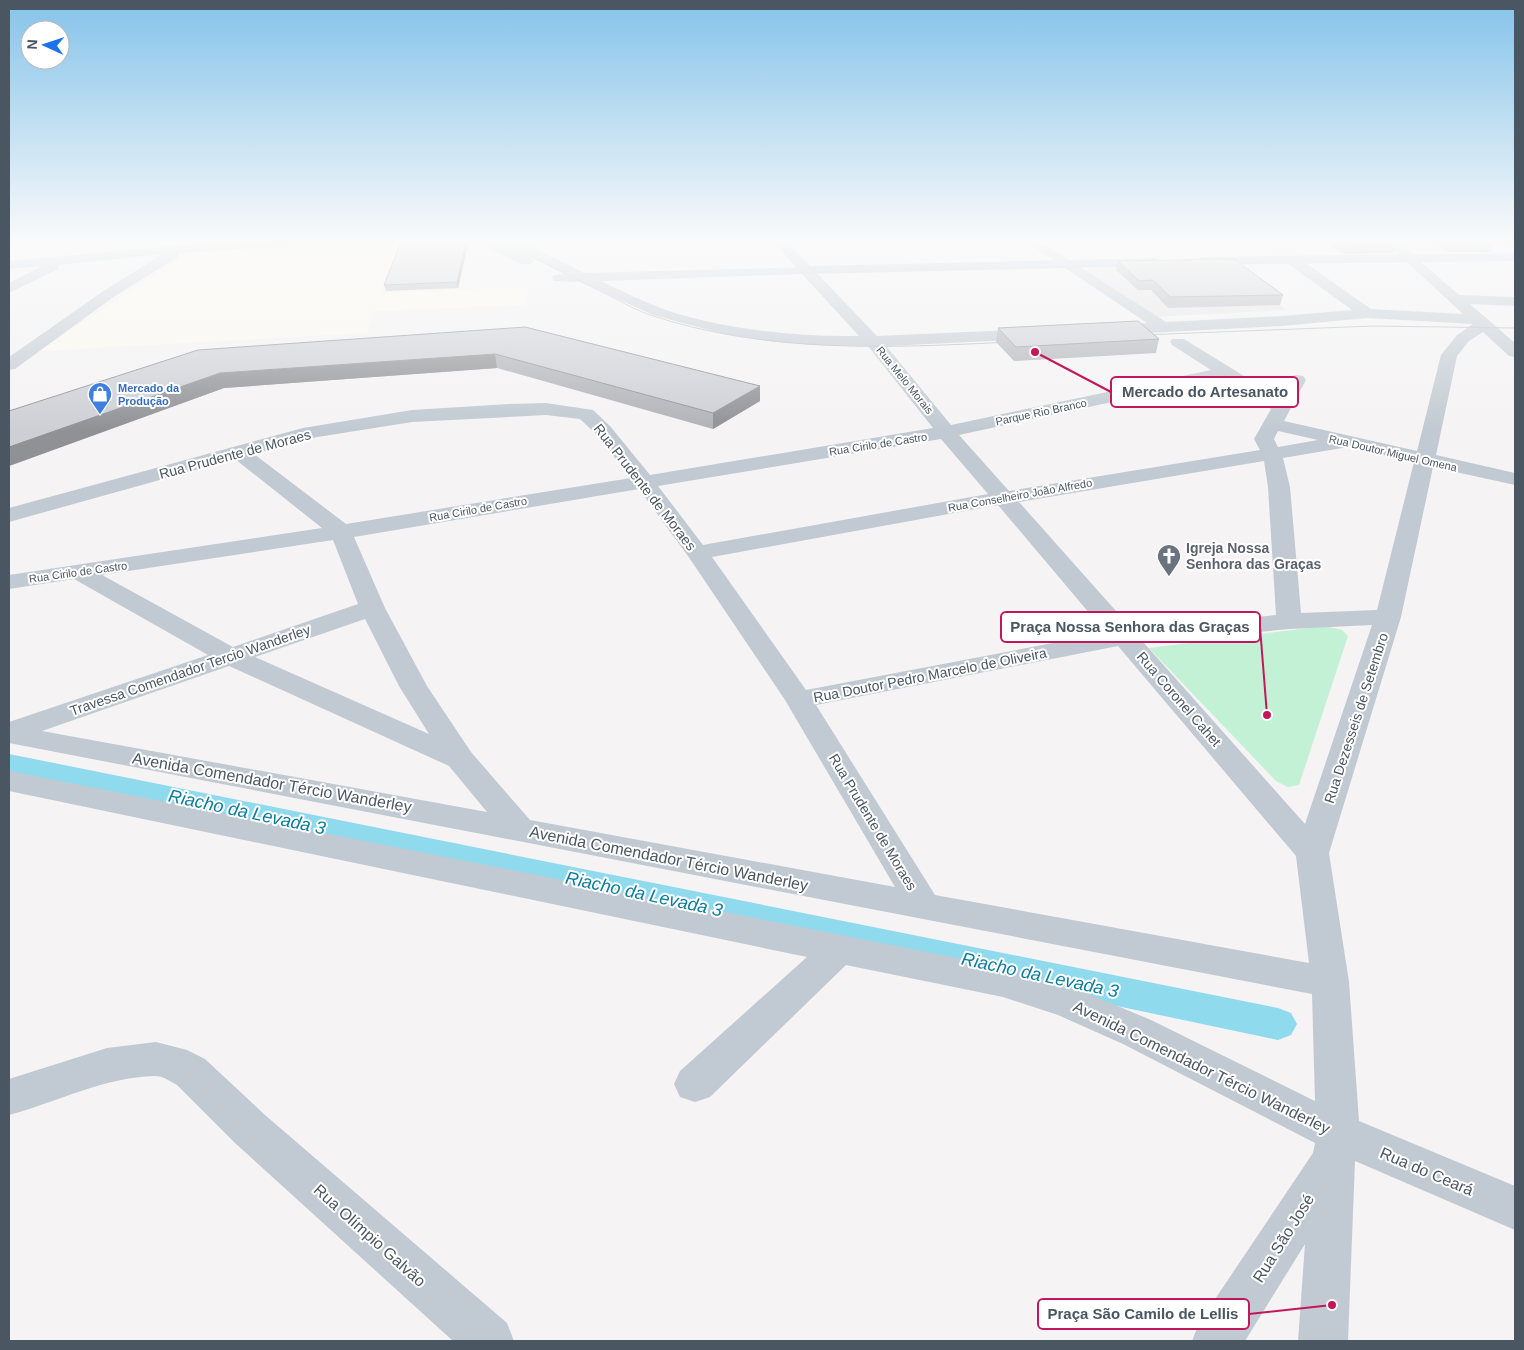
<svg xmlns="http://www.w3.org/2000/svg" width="1524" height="1350" viewBox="0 0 1524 1350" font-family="Arial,sans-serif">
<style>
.commercial{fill:#fdf9ef}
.education{fill:#e6e4e5}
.green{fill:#c3f1d5}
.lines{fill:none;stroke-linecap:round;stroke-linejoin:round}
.canal{fill:#90daee;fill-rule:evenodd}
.minor{fill:#c1cad2;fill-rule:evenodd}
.major{fill:#b3c2d1;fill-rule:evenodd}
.tram{stroke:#b5b8bd;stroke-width:1}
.wall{fill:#b0b2b7}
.shaded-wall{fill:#909195}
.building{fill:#cdcfd5;stroke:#909195}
.labels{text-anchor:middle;stroke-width:4;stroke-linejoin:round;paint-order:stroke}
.far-street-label{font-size:11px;fill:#4a5661;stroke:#fff}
.far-shop-label{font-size:11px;font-weight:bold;fill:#366cbe;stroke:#fff;text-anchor:start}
.street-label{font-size:14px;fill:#4a5661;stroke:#fff}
.worship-label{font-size:14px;font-weight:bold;fill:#5b616d;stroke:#fff;text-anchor:start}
.near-street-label{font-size:16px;fill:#4a5661;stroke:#fff}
.near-water-label{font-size:18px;font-style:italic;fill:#0c7c9b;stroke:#fff}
.leader{fill:none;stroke:#c2185b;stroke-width:2}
.callout-dot{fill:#c2185b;stroke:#fff;stroke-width:2}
.callout{fill:#fff;stroke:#c2185b;stroke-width:2}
.callout-label{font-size:15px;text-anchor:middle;font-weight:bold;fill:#4a5661}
</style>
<rect width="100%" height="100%" fill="#f5f3f3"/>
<path class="commercial" d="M400,242L381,293L528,287L526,305L373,311L367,333L39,351L176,261L220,248Z"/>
<path class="education" d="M1210,266L1251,282L1286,310L1154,317L1079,269Z"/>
<path class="green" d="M1324,626L1342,630L1348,636L1299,785L1288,787L1276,781L1149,648Z"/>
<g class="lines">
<path class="canal" d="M9,754L1278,1008L1291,1013L1297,1024L1291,1035L1278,1040L9,772Z"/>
<path class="minor" d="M218,242H300L293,246L179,253L178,257L112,298L15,369L9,370V357L102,292L163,254L59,265L58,269L9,293V283L42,266L9,269V261Z
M481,242H498L531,258L533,261L531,264H521L483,245Z
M505,242H522L585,273L811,267L877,336L1033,329L1039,331L1041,334L1039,337L1033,339L886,346L951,425L1211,370L1172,345L1170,342L1172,339H1184L1278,397L1291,376L1297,375L1303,376L1306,380L1284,421L1417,451L1441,355L1457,335L1473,324L1367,318L1282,326L1109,335L1103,333L1101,330L1103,327L1147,323L1026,242H1041L1166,322L1282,316L1352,310L1287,263L1285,260L1292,256L1297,257L1371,309L1463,314L1385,242H1398L1459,295L1515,297V306L1470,304L1515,343V357L1509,356L1483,332L1469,341L1457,356L1436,455L1515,473V485L1433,467L1401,617L1329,853L1349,982L1359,1121L1515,1186V1230L1355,1161L1348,1341H1298L1305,1244L1245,1341H1192L1199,1323L1313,1153L1315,1143L1123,1044L1058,1015L1003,997L846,965L710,1097L695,1102L680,1097L674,1084L680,1071L807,957L9,791V771L1003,967L1084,992L1151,1020L1315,1101L1312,994L9,743V722L208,655L74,579L9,589V575L322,528L235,459L9,522V508L303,428L412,410L509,404L546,403L593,410L610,426L650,475L933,428L868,346L812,345L768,341L724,334L653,315L580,282L554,281L552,278L554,275L564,274L507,245ZM802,274L859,336C801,337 742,331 685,316C656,308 628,294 601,281ZM1223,378L1271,409L1254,439L1260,450L1009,491L959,435ZM546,415L580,419L596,434L631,478L346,524L254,454L305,439L412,422ZM1278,431L1318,440L1278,447L1274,439ZM941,439L988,494L703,545L658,486ZM1348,447L1414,462L1377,610L1301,613L1290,487L1283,458ZM1264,461L1268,487L1276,615L1132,629L1019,502ZM639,489L688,556L785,700L895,887L530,820L471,752L427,686L385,608L354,537ZM998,505L1106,633L806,690L712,557ZM333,540L358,604L233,647L102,575ZM365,619L399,686L429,734L255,657ZM1372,625L1305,824L1144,643L1289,629ZM1118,646L1296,856L1309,963L935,895L816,705ZM229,666L449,766L487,812L42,731Z
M1503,242H1515V248L1505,245Z
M156,1042L187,1050L205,1059L265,1115L507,1323L514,1341H453L235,1143L177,1085C170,1081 163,1076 155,1076C105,1077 57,1102 9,1115V1079L107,1048Z"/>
<path class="major" d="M774,242H787L810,266L1156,258L1163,262L1156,266L806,274L801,273Z
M1515,253V261L1201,265L1194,261L1201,257Z"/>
<path class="tram" d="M501,242C534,258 567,274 600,291C615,298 631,308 647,314C765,354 889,348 1011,342
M1141,335L1374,326L1515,328"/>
</g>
<path class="wall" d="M1324,242H1392L1396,245L1393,253L1345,254Z
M1431,242H1495L1491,252H1449Z
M468,244L458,288L386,291L384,285Z
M1118,261L1283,295L1280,305L1168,308L1151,290H1138L1116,270Z
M525,327L760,386V401L713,429L497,368L224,388L9,466V411Z
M998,328L1159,339L1156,353L1014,361L996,342Z"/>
<path class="shaded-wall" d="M466,242H467L468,244L458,288L457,282Z
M495,354L497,368L224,388L9,466V447L220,373Z
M760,386V401L713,429V413Z"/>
<path class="building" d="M401,242H466L457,282L384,285Z
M1341,242H1392L1396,245H1348Z
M1450,242H1495L1453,243Z
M1234,259L1283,295L1170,297L1153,280L1139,281L1118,261Z
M1138,321L1159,339L1016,347L998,328Z
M525,327L760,386L713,413L495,354L220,373L9,447V411L198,350Z"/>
<linearGradient id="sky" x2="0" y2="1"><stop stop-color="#85c3ea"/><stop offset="0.56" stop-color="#fafafa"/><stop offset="1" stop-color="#fafafa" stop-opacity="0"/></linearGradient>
<rect width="1524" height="431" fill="url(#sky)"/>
<defs>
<g id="shop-pin" transform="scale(1.25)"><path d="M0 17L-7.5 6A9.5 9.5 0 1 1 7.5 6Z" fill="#3f7fe0" stroke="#fff"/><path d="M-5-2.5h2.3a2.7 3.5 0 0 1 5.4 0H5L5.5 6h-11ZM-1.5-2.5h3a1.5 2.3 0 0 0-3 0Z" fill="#fff"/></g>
<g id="church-pin" transform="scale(1.25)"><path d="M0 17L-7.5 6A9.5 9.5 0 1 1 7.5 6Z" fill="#6b7280" stroke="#fff"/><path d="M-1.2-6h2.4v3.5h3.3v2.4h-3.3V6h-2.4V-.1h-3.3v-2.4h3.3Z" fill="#fff"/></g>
</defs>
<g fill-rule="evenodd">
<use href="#shop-pin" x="100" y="394"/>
<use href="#church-pin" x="1169" y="556"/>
</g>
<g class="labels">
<g class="far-street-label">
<text transform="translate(905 380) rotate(51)" y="4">Rua Melo Morais</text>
<text transform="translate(1041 412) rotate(-12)" y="4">Parque Rio Branco</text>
<text transform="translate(878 444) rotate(-9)" y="4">Rua Cirilo de Castro</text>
<text transform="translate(1393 453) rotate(13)" y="4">Rua Doutor Miguel Omena</text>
<text transform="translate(1020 495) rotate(-10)" y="4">Rua Conselheiro João Alfredo</text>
<text transform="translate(478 509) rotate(-10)" y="4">Rua Cirilo de Castro</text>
<text transform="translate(78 572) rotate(-8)" y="4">Rua Cirilo de Castro</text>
</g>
<g class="far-shop-label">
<text x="118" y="392">Mercado da<tspan x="118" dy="13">Produção</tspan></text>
</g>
<g class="street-label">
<text transform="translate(235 454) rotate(-15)" y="5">Rua Prudente de Moraes</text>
<text transform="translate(645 487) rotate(52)" y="5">Rua Prudente de Moraes</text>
<text transform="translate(190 670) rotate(-19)" y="5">Travessa Comendador Tercio Wanderley</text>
<text transform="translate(930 675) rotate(-11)" y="5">Rua Doutor Pedro Marcelo de Oliveira</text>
<text transform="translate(1179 699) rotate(49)" y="5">Rua Coronel Cahet</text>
<text transform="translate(1356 718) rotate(-72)" y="5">Rua Dezesseis de Setembro</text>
<text transform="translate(873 822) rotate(59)" y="5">Rua Prudente de Moraes</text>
</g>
<g class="worship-label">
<text x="1186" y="553">Igreja Nossa<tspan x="1186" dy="16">Senhora das Graças</tspan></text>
</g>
<g class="near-street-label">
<text transform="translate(272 782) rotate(10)" y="6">Avenida Comendador Tércio Wanderley</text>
<text transform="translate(669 858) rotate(11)" y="6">Avenida Comendador Tércio Wanderley</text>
<text transform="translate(1202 1067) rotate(26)" y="6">Avenida Comendador Tércio Wanderley</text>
<text transform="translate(1427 1171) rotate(23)" y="6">Rua do Ceará</text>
<text transform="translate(370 1235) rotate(42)" y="6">Rua Olímpio Galvão</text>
<text transform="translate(1283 1238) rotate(-58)" y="6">Rua São José</text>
</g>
<g class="near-water-label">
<text transform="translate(247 812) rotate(12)" y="6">Riacho da Levada 3</text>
<text transform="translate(644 894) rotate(12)" y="6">Riacho da Levada 3</text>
<text transform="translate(1040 975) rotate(12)" y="6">Riacho da Levada 3</text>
</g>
</g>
<path class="leader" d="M1035 352L1111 392M1267 715L1260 627M1332 1305L1249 1314"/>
<g class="callout-dot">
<circle cx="1035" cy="352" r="5"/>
<circle cx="1267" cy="715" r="5"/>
<circle cx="1332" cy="1305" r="5"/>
</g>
<g class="callout">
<rect x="1111" y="377" width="187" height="30" rx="5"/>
<rect x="1001" y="612" width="259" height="30" rx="5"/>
<rect x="1038" y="1299" width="211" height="30" rx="5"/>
</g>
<g class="callout-label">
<text x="1205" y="397">Mercado do Artesanato</text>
<text x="1130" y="632">Praça Nossa Senhora das Graças</text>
<text x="1143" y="1319">Praça São Camilo de Lellis</text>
</g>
<rect width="1524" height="1350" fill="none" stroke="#4a5661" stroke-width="20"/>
<g transform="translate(45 45) rotate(273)"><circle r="24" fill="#ffffff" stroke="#b7bbc0"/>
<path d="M0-4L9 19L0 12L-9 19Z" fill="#1a73e8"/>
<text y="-8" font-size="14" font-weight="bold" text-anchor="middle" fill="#4a5661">N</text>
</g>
</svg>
